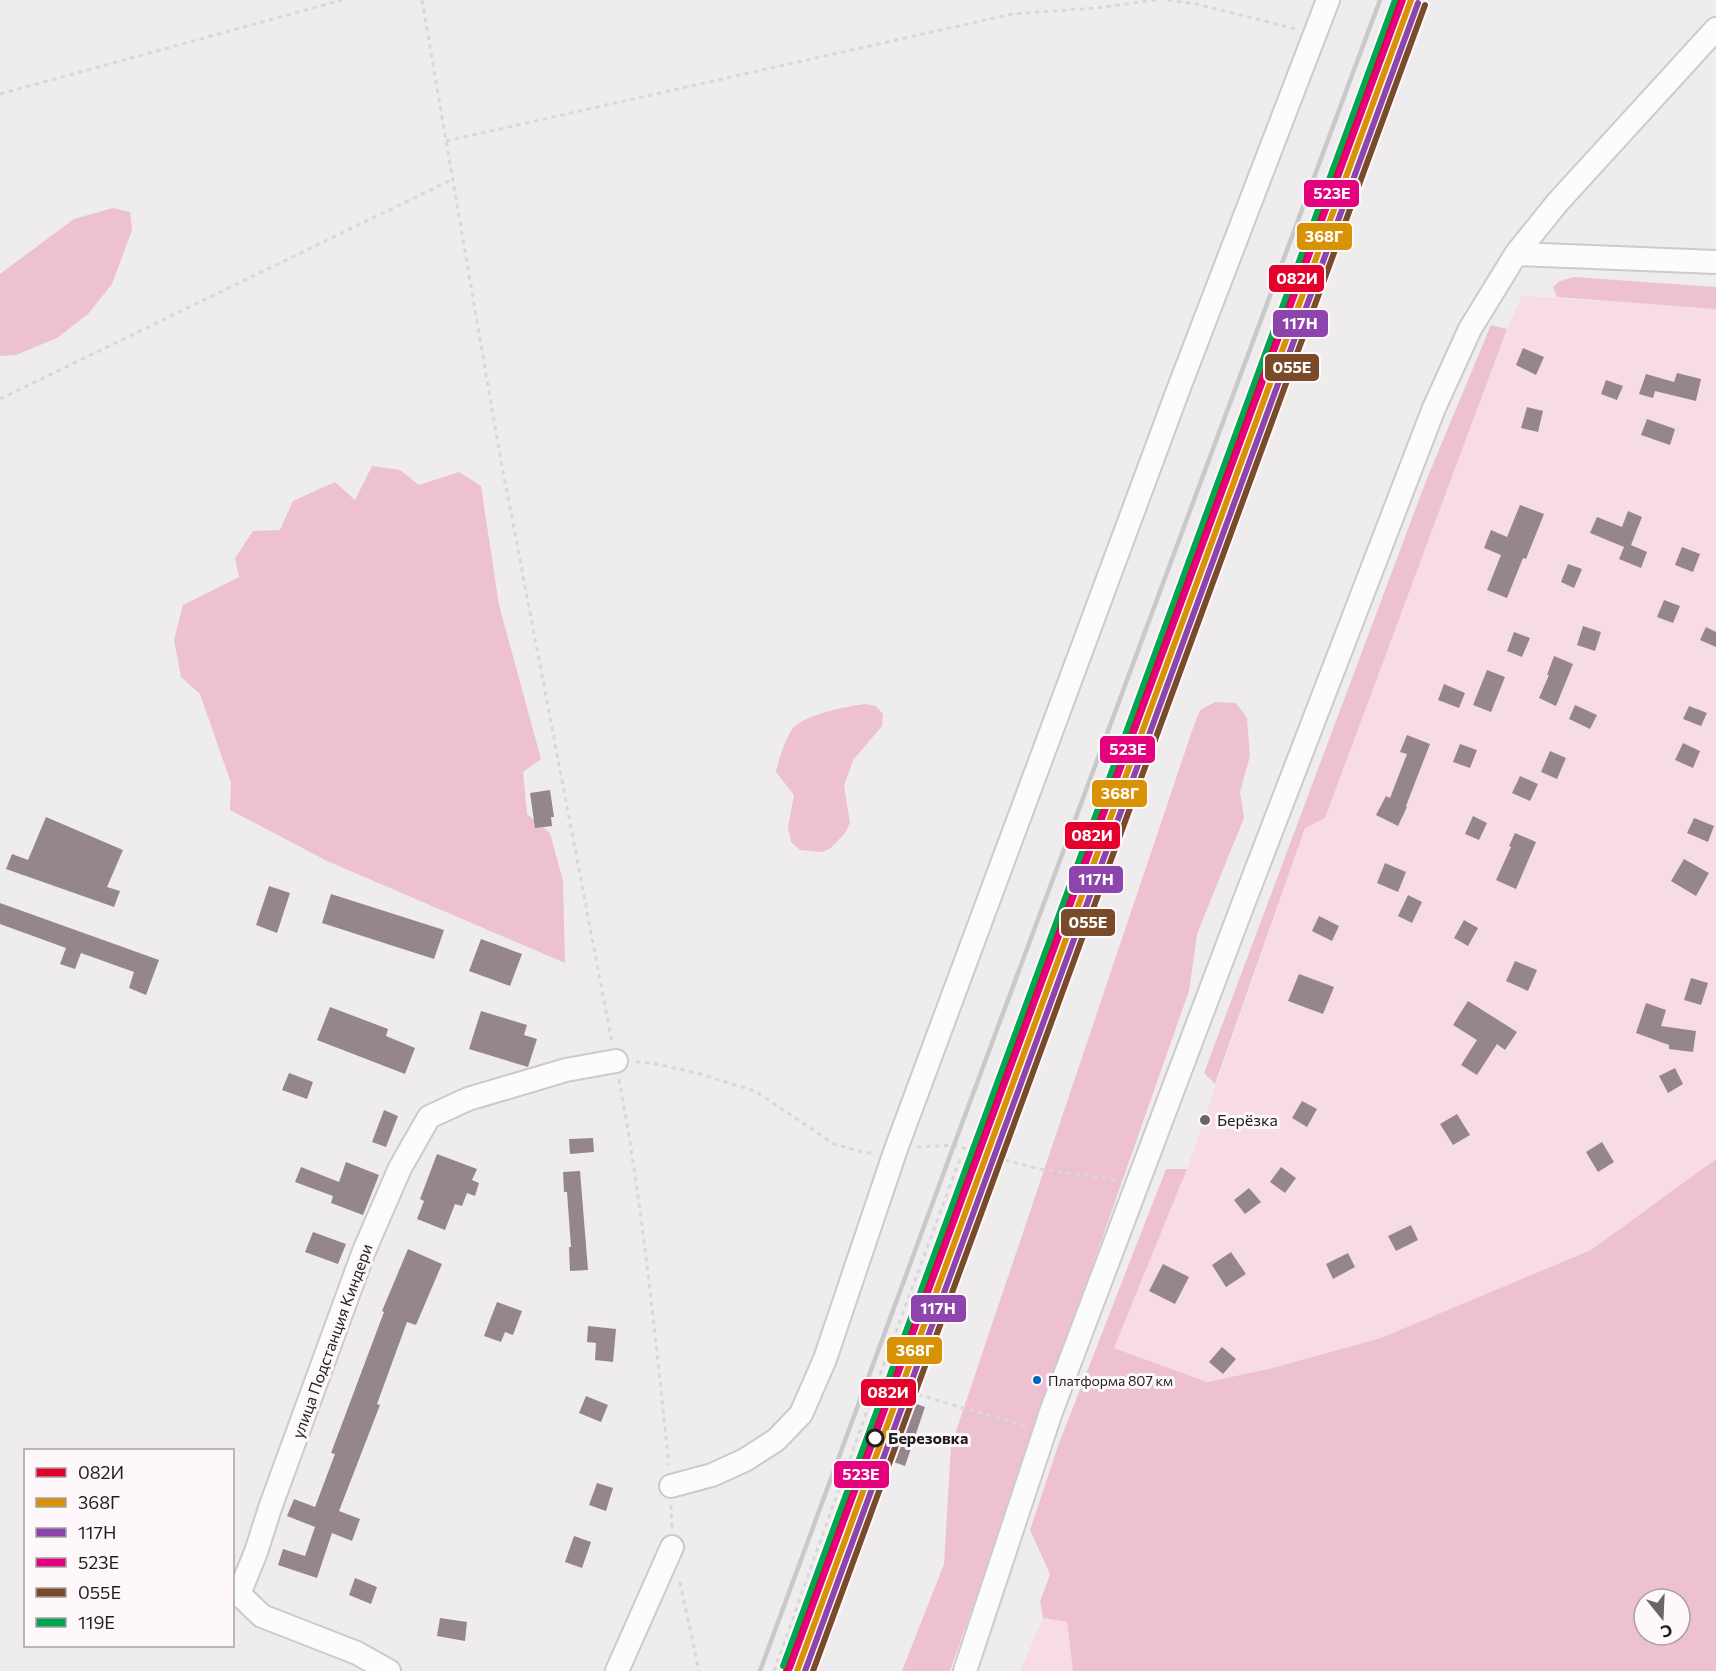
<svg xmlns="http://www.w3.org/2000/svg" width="1716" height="1671" viewBox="0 0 1716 1671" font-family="Commissioner,sans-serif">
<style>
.green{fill:#f7dce5}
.forest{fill:#eec1d2;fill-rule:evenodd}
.building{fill:#94868c}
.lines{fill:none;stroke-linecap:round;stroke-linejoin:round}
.minor-casing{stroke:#cccaca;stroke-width:26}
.path{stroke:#d9d8d8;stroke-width:3;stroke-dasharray:4.5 4.5;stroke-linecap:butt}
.minor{stroke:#fdfcfc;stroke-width:22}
.rail{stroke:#cac9c9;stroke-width:4.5}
.rail-1-casing{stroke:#fef8fa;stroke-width:10}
.rail-2-casing{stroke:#fef8fa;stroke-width:10}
.rail-3-casing{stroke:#fef8fa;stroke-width:10}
.rail-4-casing{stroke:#fef8fa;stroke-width:10}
.rail-5-casing{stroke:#fef8fa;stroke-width:10}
.rail-6-casing{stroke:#fef8fa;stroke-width:10}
.rail-1{stroke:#e4002b;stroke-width:6}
.rail-2{stroke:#d79205;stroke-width:6}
.rail-3{stroke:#8e44ad;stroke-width:6}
.rail-4{stroke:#e5007d;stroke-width:6}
.rail-5{stroke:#7a4b2a;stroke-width:6}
.rail-6{stroke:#00a651;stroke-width:6}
.poi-dot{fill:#686667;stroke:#fef8fa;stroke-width:2}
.bus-dot{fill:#0065bd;stroke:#fef8fa;stroke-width:2}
.stop-dot{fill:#fef8fa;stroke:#201e1f;stroke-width:3}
.labels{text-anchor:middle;stroke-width:6;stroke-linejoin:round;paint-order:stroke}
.bus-label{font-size:14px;fill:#201e1f;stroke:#fef8fa;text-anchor:start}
.poi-label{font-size:16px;fill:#201e1f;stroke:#fef8fa;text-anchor:start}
.street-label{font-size:16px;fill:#201e1f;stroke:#fef8fa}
.stop-label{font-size:16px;font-weight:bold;fill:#201e1f;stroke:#fef8fa;text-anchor:start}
.line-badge{stroke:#fef8fa;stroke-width:2}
.badge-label{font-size:16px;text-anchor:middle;font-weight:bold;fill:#fff}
</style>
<rect width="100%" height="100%" fill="#efeced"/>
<path class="green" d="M1522,296L1716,308V1159L1591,1250L1381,1338L1269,1369L1207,1382L1114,1348L1187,1169L1305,828L1325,818L1507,329Z
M1043,1618L1067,1622L1073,1671H1020Z"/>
<path class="forest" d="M113,208L130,212L132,230L112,284L88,314L57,338L16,355L0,356V274L74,219Z
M1574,277L1716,287V309L1557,297L1553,287L1560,281Z
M1491,325L1507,329L1325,818L1305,828L1215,1084L1204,1073L1426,481Z
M372,466L400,470L419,485L459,472L481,486L499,605L541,759L523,772L527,814L550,833L563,881L565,963L327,861L230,810L231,783L200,694L181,677L174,640L183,605L239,577L235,558L253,531L280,530L293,501L335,482L355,500Z
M1215,702L1236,703L1247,718L1250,756L1240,792L1244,818L1197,934L1189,991L950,1671H902L944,1564L951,1446L1193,728L1200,710Z
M865,704L876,706L883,714L882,726L853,760L844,786L850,823L845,833L831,848L822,852L800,850L791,842L788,827L794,795L776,772C778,761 787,735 793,728C804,715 848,706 865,704Z
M1716,1159V1671H1073L1067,1622L1043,1618L1040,1602L1050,1574L1030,1530L1058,1446L1166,1169H1187L1114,1348L1207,1382L1269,1369L1381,1338L1591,1250ZM1644,1599H1680V1635H1644Z"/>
<path class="building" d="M1523,348L1544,357L1536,375L1516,365Z
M1677,373L1701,379L1696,401L1655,391L1653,398L1639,394L1646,374L1674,382Z
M1606,380L1623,386L1617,400L1601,394Z
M1527,407L1543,411L1538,432L1521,428Z
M1647,419L1675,429L1670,445L1641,435Z
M1520,505L1544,514L1526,559L1523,558L1507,598L1487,590L1501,555L1484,548L1491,530L1507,537Z
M1628,511L1642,517L1631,545L1647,552L1641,568L1619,559L1624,547L1590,533L1597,517L1622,527Z
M1682,547L1700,554L1693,572L1675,565Z
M1568,564L1582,569L1574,588L1561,582Z
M1664,600L1680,606L1673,623L1657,617Z
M1583,626L1601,632L1595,651L1577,645Z
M1706,627L1716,632V647L1700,640Z
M1514,632L1530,638L1522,657L1507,651Z
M1554,656L1573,664L1556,706L1539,698L1549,675H1547Z
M1487,670L1505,677L1491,712L1473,705Z
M1444,684L1465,693L1459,708L1438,700Z
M1575,705L1597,715L1590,729L1569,719Z
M1689,706L1707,713L1701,726L1683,719Z
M1407,735L1430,744L1406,806L1407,807L1398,826L1376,815L1386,796L1390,798L1407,754L1400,752Z
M1683,743L1700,751L1693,768L1675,760Z
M1460,744L1477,750L1470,768L1453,762Z
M1550,751L1566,758L1557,779L1541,772Z
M1520,776L1538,784L1530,801L1512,793Z
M550,790L554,817H551L552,826L535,828L530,793Z
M1473,816L1487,823L1479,840L1465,834Z
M46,817L123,850L107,887L120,891L114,907L6,869L12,854L28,860Z
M1694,818L1714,826L1708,842L1687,833Z
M1515,833L1536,842L1516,889L1496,880L1511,847L1509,846Z
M1684,859L1709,873L1696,896L1671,881Z
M1385,863L1406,872L1398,892L1377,883Z
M269,886L290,893L277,933L256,925Z
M331,894L444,930L434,959L322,923Z
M1408,895L1422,902L1412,923L1398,916Z
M0,903L159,960L146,995L129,988L134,972L81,953L75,969L60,964L66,948L0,924Z
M1319,916L1339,926L1332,941L1312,931Z
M1464,920L1478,928L1468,946L1454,938Z
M481,939L522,954L510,986L469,971Z
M1515,961L1537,970L1528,991L1506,981Z
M1299,974L1334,987L1323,1014L1288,1001Z
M1691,978L1708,983L1701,1005L1684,1000Z
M1468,1001L1517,1032L1505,1050L1497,1044L1477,1075L1461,1065L1477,1040L1453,1025Z
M1646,1003L1666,1010L1661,1026L1696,1031L1693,1052L1669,1049V1045L1636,1033Z
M330,1007L388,1029L386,1036L415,1048L405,1074L317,1040Z
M481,1011L527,1025L524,1035L537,1039L528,1067L469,1049Z
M1675,1068L1683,1084L1668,1093L1659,1076Z
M289,1073L313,1082L307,1099L282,1090Z
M1302,1101L1317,1109L1307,1127L1292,1118Z
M384,1110L398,1116L386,1147L372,1142Z
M1457,1114L1470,1135L1453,1145L1440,1124Z
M593,1138L594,1152L570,1154L569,1139Z
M1602,1142L1614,1162L1598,1172L1586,1152Z
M437,1154L477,1169L472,1180L479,1183L475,1196L467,1193L462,1206L455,1204L445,1230L417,1219L424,1201L420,1199Z
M346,1162L379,1175L363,1215L331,1203L333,1196L295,1182L301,1167L339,1182Z
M1281,1167L1296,1178L1285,1193L1270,1182Z
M580,1171L588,1270L570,1271L569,1247H571L567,1192H564L563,1172Z
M1249,1188L1261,1202L1245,1214L1234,1200Z
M1411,1225L1418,1240L1396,1251L1388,1236Z
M313,1232L346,1244L338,1264L305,1252Z
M408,1249L442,1264L416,1325L407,1322L377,1404L380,1405L339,1511L360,1519L352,1541L332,1533L317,1578L278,1565L283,1549L305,1556L315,1527L287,1516L294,1499L315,1507L335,1454L331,1453L384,1312L382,1311Z
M1231,1252L1246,1274L1226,1287L1212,1265Z
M1348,1253L1355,1267L1333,1279L1326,1264Z
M1163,1264L1189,1277L1175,1304L1149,1291Z
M497,1302L522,1311L513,1335L505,1332L501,1342L484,1336Z
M588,1326L616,1329L613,1362L595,1360L596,1343L587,1342Z
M1222,1347L1236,1359L1223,1374L1209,1362Z
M586,1396L608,1405L601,1422L579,1413Z
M911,1402L925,1407L905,1466L891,1461Z
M597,1483L613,1488L606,1511L589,1505Z
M574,1536L591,1542L582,1568L565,1562Z
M355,1578L377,1587L371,1604L349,1595Z
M440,1618L467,1622L465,1641L437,1636Z"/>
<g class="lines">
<g class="minor-casing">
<path id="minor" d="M1516,254L1716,262
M671,1486L712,1475L745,1460L776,1440L801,1414L825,1359L896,1149L1180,385L1328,0
M389,1671L357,1653L262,1616L239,1594L256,1552L270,1508L364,1251L400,1168L429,1117L468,1099L566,1070L616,1061
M617,1671L672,1547
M965,1671L1051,1412L1242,907L1434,408L1470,329L1516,254L1557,203L1716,29"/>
</g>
<path class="path" d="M422,0L499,450L612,1043
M1168,0L1196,4L1296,29
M0,94L342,0
M446,141L1012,14L1096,8L1156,0
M0,399L453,179
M636,1062L652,1063L697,1073L755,1091L834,1144L866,1153L875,1152
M619,1079C643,1207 655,1336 669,1465
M917,1147L954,1145L986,1155L1039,1169L1119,1180
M909,1392L1025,1426
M671,1505L672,1528
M680,1582L699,1671
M774,1671L878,1380L961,1156
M809,1671L909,1392L992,1168"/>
<use href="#minor" class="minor"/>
<path class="rail" d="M760,1671L954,1145L1380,0"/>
<g class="rail-1-casing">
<path id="rail-1" d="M786,1671L1399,0"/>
</g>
<g class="rail-2-casing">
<path id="rail-2" d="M797,1671L1411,0"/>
</g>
<g class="rail-3-casing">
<path id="rail-3" d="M805,1671L1418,3"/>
</g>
<g class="rail-4-casing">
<path id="rail-4" d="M790,1668L1403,0"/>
</g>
<g class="rail-5-casing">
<path id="rail-5" d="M813,1671L1425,5"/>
</g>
<g class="rail-6-casing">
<path id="rail-6" d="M783,1666L1395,0"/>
</g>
<use href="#rail-1" class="rail-1"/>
<use href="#rail-2" class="rail-2"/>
<use href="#rail-3" class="rail-3"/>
<use href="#rail-4" class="rail-4"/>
<use href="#rail-5" class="rail-5"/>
<use href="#rail-6" class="rail-6"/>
</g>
<circle class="poi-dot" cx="1205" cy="1120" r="6"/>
<circle class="bus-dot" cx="1037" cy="1380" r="5"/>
<circle class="stop-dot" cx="875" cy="1438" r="8"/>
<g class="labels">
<g class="bus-label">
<text x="1048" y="1386">Платформа 807 км</text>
</g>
<g class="poi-label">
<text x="1217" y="1126">Берёзка</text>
</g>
<g class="street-label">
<text transform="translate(332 1341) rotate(-70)" y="6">улица Подстанция Киндери</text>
</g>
<g class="stop-label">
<text x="888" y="1444">Березовка</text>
</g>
</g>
<g class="line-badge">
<rect x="1303" y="179" width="57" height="29" rx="6" fill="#e5007d"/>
<rect x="1296" y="222" width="57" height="29" rx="6" fill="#d79205"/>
<rect x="1268" y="264" width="57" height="29" rx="6" fill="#e4002b"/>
<rect x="1272" y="309" width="57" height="29" rx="6" fill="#8e44ad"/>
<rect x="1264" y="353" width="56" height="29" rx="6" fill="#7a4b2a"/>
<rect x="1099" y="735" width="57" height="29" rx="6" fill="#e5007d"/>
<rect x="1091" y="779" width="57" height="29" rx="6" fill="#d79205"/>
<rect x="1064" y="821" width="57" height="29" rx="6" fill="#e4002b"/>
<rect x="1068" y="865" width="56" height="29" rx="6" fill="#8e44ad"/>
<rect x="1060" y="908" width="56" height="29" rx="6" fill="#7a4b2a"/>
<rect x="910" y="1294" width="57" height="29" rx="6" fill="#8e44ad"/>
<rect x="886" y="1336" width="57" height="29" rx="6" fill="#d79205"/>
<rect x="860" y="1378" width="57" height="29" rx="6" fill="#e4002b"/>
<rect x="833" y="1460" width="57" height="29" rx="6" fill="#e5007d"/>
</g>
<g class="badge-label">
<text x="1332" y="199">523Е</text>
<text x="1324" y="242">368Г</text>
<text x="1297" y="284">082И</text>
<text x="1300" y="329">117Н</text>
<text x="1292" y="373">055Е</text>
<text x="1128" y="755">523Е</text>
<text x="1120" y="799">368Г</text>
<text x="1092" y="841">082И</text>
<text x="1096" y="885">117Н</text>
<text x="1088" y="928">055Е</text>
<text x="938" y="1314">117Н</text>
<text x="915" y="1356">368Г</text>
<text x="888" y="1398">082И</text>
<text x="861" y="1480">523Е</text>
</g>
<rect x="24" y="1449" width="210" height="198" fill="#fef8fa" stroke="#a5a1a2" stroke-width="1.5"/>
<rect x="36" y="1468" width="30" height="9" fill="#e4002b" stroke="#a5a1a2" stroke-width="1.5"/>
<text x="78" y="1479" font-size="18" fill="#201e1f">082И</text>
<rect x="36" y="1498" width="30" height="9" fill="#d79205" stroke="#a5a1a2" stroke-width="1.5"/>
<text x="78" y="1509" font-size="18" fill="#201e1f">368Г</text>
<rect x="36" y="1528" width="30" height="9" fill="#8e44ad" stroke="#a5a1a2" stroke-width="1.5"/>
<text x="78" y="1539" font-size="18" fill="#201e1f">117Н</text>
<rect x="36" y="1558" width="30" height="9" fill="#e5007d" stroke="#a5a1a2" stroke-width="1.5"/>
<text x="78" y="1569" font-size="18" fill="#201e1f">523Е</text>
<rect x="36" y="1588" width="30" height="9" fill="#7a4b2a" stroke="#a5a1a2" stroke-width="1.5"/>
<text x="78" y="1599" font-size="18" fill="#201e1f">055Е</text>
<rect x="36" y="1618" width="30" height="9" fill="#00a651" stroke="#a5a1a2" stroke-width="1.5"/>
<text x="78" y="1629" font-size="18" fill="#201e1f">119Е</text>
<g transform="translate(1662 1617) rotate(162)"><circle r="28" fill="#fef8fa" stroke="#a5a1a2" stroke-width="1.5"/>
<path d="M0-4.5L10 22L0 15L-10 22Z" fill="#686667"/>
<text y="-9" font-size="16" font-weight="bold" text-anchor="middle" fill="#201e1f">С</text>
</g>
</svg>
